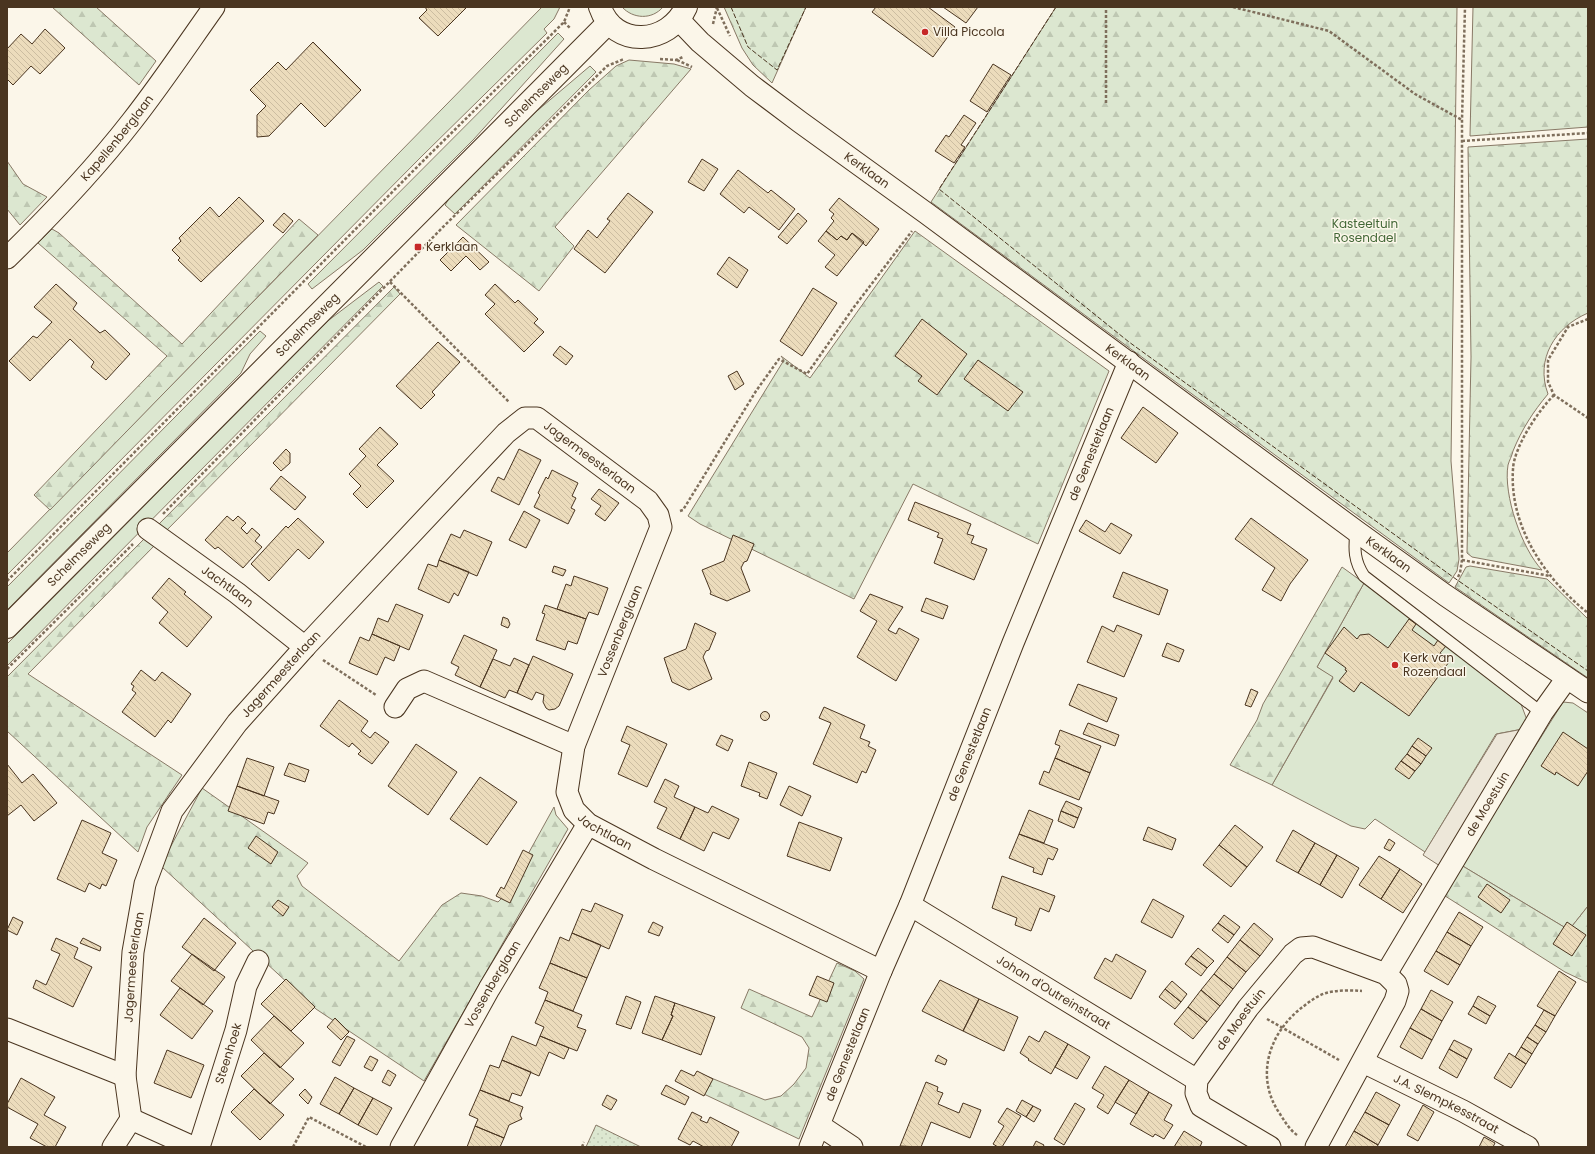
<svg xmlns="http://www.w3.org/2000/svg" width="1595" height="1154" viewBox="0 0 1595 1154" font-family="Poppins,sans-serif">
<style>
.green{fill:#dce7d0;stroke:#887966}
.forest{fill:url(#forest-firs);stroke:#887966}
.park{fill:url(#park-dots);stroke:#887966}
.parking{fill:#ede7d9;stroke:#887966}
.building{fill:url(#building-back-hatch);stroke:#4a3520}
.lines{fill:none;stroke-linecap:round;stroke-linejoin:round}
.lane-casing{stroke:#4a3520;stroke-width:13}
.street-casing{stroke:#4a3520;stroke-width:23}
.secondary-casing{stroke:#4a3520;stroke-width:24}
.path{stroke:#7f6f5c;stroke-width:2.5;stroke-dasharray:3 2;stroke-linecap:butt}
.lane{stroke:#fbf6e9;stroke-width:11}
.street{stroke:#fbf6e9;stroke-width:21}
.secondary{stroke:#fbf6e9;stroke-width:22}
.fence{stroke:#4a3520;stroke-width:1;stroke-dasharray:5 2;stroke-linecap:butt}
.poi-dot{fill:#c62828;stroke:#fbf6e9;stroke-width:1.5}
.labels{text-anchor:middle;stroke-width:3;stroke-linejoin:round;paint-order:stroke}
.poi-label{font-size:12px;fill:#4a3520;stroke:#fbf6e9;text-anchor:start}
.street-label{font-size:12px;fill:#4a3520;stroke:#fbf6e9}
.park-label{font-size:12px;fill:#436837;stroke:#fbf6e9}
</style>
<defs>
<pattern id="forest-firs" width="22" height="20" patternUnits="userSpaceOnUse"><rect width="22" height="20" fill="#dce7d0"/><path d="M5 1l3.5 6h-7zM16 11l3.5 6h-7z" fill="#bec7b2"/></pattern>
<pattern id="park-dots" width="8" height="8" patternUnits="userSpaceOnUse"><rect width="8" height="8" fill="#dce7d0"/><path d="M2 2h.1M6 6h.1" fill="none" stroke="#bec7b2" stroke-width="1.8" stroke-linecap="round"/></pattern>
<pattern id="building-back-hatch" width="6" height="6" patternUnits="userSpaceOnUse"><rect width="6" height="6" fill="#ecdcbc"/><path d="M-1 5l2 2M0 0l6 6M5-1l2 2" fill="none" stroke="#ccbda1"/></pattern>
</defs>
<rect width="100%" height="100%" fill="#fbf6e9"/>
<path class="green" d="M542,7H560L554,19L544,29L547,33L421,157L7,575V553Z
M622,7H663C652,20 633,19 622,7Z
M558,33L564,39L474,139L363,250L312,289L308,284Z
M590,66L596,72L455,214L445,205L450,197L531,116Z
M379,282L383,286L7,666V644L329,320Z
M260,331L266,336L250,354L241,373L7,610V587Z
M1364,583L1446,644L1521,704L1527,720L1523,729L1496,734L1425,852L1375,819L1365,829L1351,826L1272,785L1333,678L1317,667Z
M1563,702L1573,703L1588,713V906L1569,930L1461,865Z"/>
<path class="forest" d="M52,7H96L156,61L139,85Z
M724,7H806L772,83L753,65L742,48Z
M1056,7H1457L1451,461L1459,559L1457,571L1449,583L931,202Z
M1473,7H1588V127L1470,136Z
M629,60L674,64L691,69L555,227L574,246L539,291L456,225L589,90L616,66Z
M1588,139V313C1555,327 1535,359 1548,394C1533,412 1522,429 1513,451C1512,456 1509,461 1508,465C1503,495 1522,549 1542,570L1472,557L1467,553L1471,357L1468,147Z
M7,161L23,184L47,197L20,225L7,209Z
M299,219L318,235L50,510L34,495L167,356L38,243L52,229L59,233L182,344Z
M915,231L1109,371L1038,544L913,484L854,599L700,524L688,516L784,360L781,356L810,378Z
M394,287L400,294L163,534L155,528Z
M147,536L157,543L28,674L182,775L147,827L138,852L7,731V677Z
M1470,566L1547,579L1588,619V678L1455,587L1466,567Z
M1342,567L1364,583L1317,667L1333,677L1272,785L1230,765L1257,720L1263,704Z
M202,788L308,863L297,876L302,886L399,961L442,905L461,893L482,896L498,902L506,894L554,807L556,815L568,829L424,1081L316,1009L162,867L164,859Z
M1461,865L1569,930L1588,906V983L1565,972L1442,894Z
M837,963L855,971L864,979L799,1139L689,1087L699,1073L765,1100L781,1096L794,1084L806,1068L809,1048L802,1037L741,1008L749,989L812,1017Z"/>
<path class="park" d="M596,1125L641,1147H586Z"/>
<path class="parking" d="M1523,729L1440,866L1423,855L1497,734Z"/>
<path class="building" d="M425,7H467L438,36L419,18L427,10Z
M876,7H928L955,27L933,57L872,12Z
M943,7H978L966,23Z
M45,29L65,48L40,74L31,66L13,85L7,79V49L21,34L32,44Z
M313,42L361,90L325,127L301,103L269,136L257,137V115L266,106L250,90L278,62L286,70Z
M993,64L1011,75L987,112L970,101Z
M964,115L976,123L961,145L965,147L954,163L935,151L946,135L949,137Z
M702,159L718,169L704,191L688,182Z
M738,170L768,193L771,190L795,209L779,230L749,207L744,213L720,194Z
M628,193L653,212L605,273L574,249L588,230L597,238L610,221L607,219Z
M239,197L264,221L201,282L178,260L180,258L172,250L181,241L179,238L210,207L219,217Z
M839,198L879,229L866,246L852,233L847,240L841,236L837,240L826,231L834,221L831,218L834,214L829,210Z
M284,213L293,221L283,233L273,225Z
M798,213L807,221L787,244L778,237Z
M826,231L837,240L841,236L847,240L852,233L864,242L837,276L825,267L835,255L818,241Z
M463,237L489,262L480,270L466,256L451,271L440,260Z
M729,257L748,270L737,288L717,274Z
M56,284L77,303L73,309L100,333L105,330L130,354L106,380L91,367L94,362L70,339L30,381L9,361L33,336L37,338L52,322L34,307Z
M495,284L515,303L518,300L538,319L534,323L544,332L524,352L485,314L495,304L485,295Z
M813,288L837,303L802,356L780,341Z
M922,319L967,354L937,395L918,381L922,376L895,356Z
M438,342L460,362L432,392L435,395L421,409L396,386Z
M560,346L573,356L566,365L553,355Z
M978,360L1023,392L1008,411L964,379Z
M737,371L744,384L735,390L728,376Z
M1143,407L1178,433L1156,463L1121,438Z
M380,427L398,444L377,465L394,481L367,508L353,494L361,486L349,474L366,456L359,449Z
M286,449L290,453V463L281,471L273,463Z
M519,449L541,460L519,505L491,491L498,477L504,480Z
M552,470L578,483L572,496L576,498L571,508L575,510L568,524L534,507L540,495L538,493L546,477L548,479Z
M281,476L306,497L295,510L270,489Z
M599,489L619,503L605,521L595,514L601,506L591,499Z
M915,502L971,524L967,534L974,536L971,543L987,549L974,580L934,563L943,539L937,537L939,533L908,520Z
M524,511L540,520L526,548L509,540Z
M227,516L233,521L238,516L246,523L241,528L247,534L252,528L260,535L255,541L262,547L243,568L218,547L215,549L205,540Z
M298,518L324,542L309,559L298,549L269,581L251,564L286,526L288,528Z
M1251,518L1308,560L1290,584L1281,601L1262,590L1275,568L1235,539Z
M1086,520L1105,532L1111,523L1132,535L1120,554L1079,531Z
M464,530L492,542L477,576L439,560L451,534L460,538Z
M733,535L754,544L747,561L744,562L741,568L750,591L727,601L710,594L711,592L702,570L724,561Z
M439,560L469,572L458,596L454,593L449,603L418,589L428,564L437,567Z
M554,566L566,570L563,576L552,572Z
M1123,572L1168,590L1159,615L1113,597Z
M574,576L608,588L598,615L589,612L586,619L557,609L566,584L571,586Z
M169,578L186,592L184,594L212,617L187,647L159,623L168,612L152,598Z
M870,594L903,607L888,630L896,634L899,628L919,639L896,681L857,657L877,621L860,611Z
M926,598L948,606L943,619L921,611Z
M396,604L423,615L409,650L372,634L378,618L388,622Z
M545,605L586,619L577,644L568,641L565,650L536,640L545,614L542,613Z
M503,617L508,619L510,624L508,628L501,625Z
M1409,619L1416,624L1412,630L1434,646L1438,640L1446,646L1440,653L1443,655L1442,657L1449,662L1409,716L1361,682L1354,692L1339,681L1347,671L1345,670L1346,668L1325,653L1344,627L1357,639L1360,635L1369,634L1388,648Z
M695,623L716,633L709,650L706,651L703,657L712,679L689,690L672,682L664,658L686,649Z
M1117,625L1142,635L1124,677L1087,662L1102,626L1114,632Z
M372,634L400,646L394,661L385,657L377,675L349,663L360,637L369,641Z
M464,635L497,650L480,687L455,675L459,667L451,663Z
M1167,643L1184,650L1179,662L1162,656Z
M533,656L573,674L559,706L555,709L549,710L546,708L543,702L544,695L536,692L532,700L517,693Z
M514,658L529,665L517,693L509,690L505,698L480,687L493,659L510,666Z
M141,670L155,681L162,672L191,694L171,723L168,720L155,737L122,712L136,693L132,690L134,686L131,684Z
M1078,684L1117,698L1107,722L1069,705Z
M1251,689L1258,692L1251,707L1245,705Z
M339,700L368,721L361,731L370,738L375,732L389,742L372,764L358,754L361,751L352,743L349,747L320,726Z
M824,707L865,725L860,738L870,742L868,746L876,750L866,773L862,771L857,783L813,764L831,723L819,718Z
M760.5 716a4.5 4.5 0 1 1 9 0a4.5 4.5 0 1 1-9 0Z
M1088,723L1119,735L1115,746L1083,734Z
M627,726L667,744L647,787L618,774L630,745L621,741Z
M1060,730L1101,746L1090,773L1055,758L1060,746L1055,744Z
M1563,732L1588,749V771L1578,786L1556,772L1555,775L1541,766Z
M721,735L733,740L728,751L716,745Z
M1418,738L1432,748L1426,756L1412,746Z
M416,744L457,772L428,815L388,786Z
M1412,746L1426,756L1421,764L1407,754Z
M1407,754L1421,764L1415,771L1401,761Z
M247,758L274,767L264,796L237,786Z
M1055,758L1090,773L1079,800L1039,784L1044,771L1049,773Z
M1401,761L1415,771L1409,779L1395,769Z
M749,762L777,773L767,799L759,796L760,793L741,786Z
M289,763L309,770L305,782L284,775Z
M7,764L22,783L33,774L57,803L34,821L21,805L7,816Z
M480,777L517,802L487,845L450,819Z
M665,779L679,786L674,797L695,807L680,839L657,828L667,808L654,802Z
M237,786L279,801L274,814L268,812L264,824L228,811Z
M789,786L811,796L802,816L780,805Z
M1066,801L1082,808L1078,818L1061,811Z
M712,806L739,819L729,839L713,832L704,851L680,839L695,807L708,813Z
M1029,810L1053,820L1044,843L1019,834Z
M1061,811L1078,818L1074,828L1058,821Z
M82,820L111,833L102,853L117,860L106,886L102,884L100,889L89,883L85,892L57,879Z
M799,822L842,838L830,871L787,856Z
M1235,825L1263,847L1247,867L1219,845Z
M1148,827L1176,839L1172,850L1143,840Z
M1293,830L1315,843L1298,873L1276,861Z
M1019,834L1058,849L1053,860L1048,858L1042,875L1033,872L1034,868L1009,858Z
M256,836L278,852L271,864L248,848Z
M1389,839L1395,843L1390,851L1384,848Z
M1315,843L1337,855L1320,885L1298,873Z
M1219,845L1247,867L1231,887L1203,865Z
M523,850L533,855L510,903L496,896L501,887L504,889Z
M1337,855L1359,868L1342,898L1320,885Z
M1379,856L1400,869L1381,899L1359,885Z
M1400,869L1422,884L1403,913L1381,899Z
M1002,876L1055,896L1049,912L1040,908L1031,931L1015,925L1017,918L992,908Z
M1487,884L1510,900L1501,913L1478,897Z
M1153,899L1184,916L1172,938L1141,922Z
M278,900L289,907L283,916L272,907Z
M595,903L623,915L609,949L572,933L582,909L591,912Z
M1459,912L1483,927L1471,946L1447,932Z
M1224,915L1240,927L1234,935L1218,923Z
M13,917L23,922L17,935L7,930Z
M204,918L236,943L214,971L182,947Z
M653,922L663,927L659,936L648,932Z
M1567,922L1586,935L1572,956L1553,944Z
M1218,923L1234,935L1228,943L1212,930Z
M1254,923L1273,939L1260,956L1240,940Z
M1447,932L1471,946L1460,965L1436,951Z
M572,933L601,945L587,978L550,963L560,937L569,941Z
M56,938L78,948L74,958L92,967L73,1007L33,988L36,980L46,985L60,954L51,950Z
M83,938L101,947L100,951L80,943Z
M1240,940L1260,956L1246,972L1227,957Z
M1198,948L1214,961L1207,968L1191,956Z
M1436,951L1460,965L1448,985L1424,971Z
M192,954L225,977L203,1005L171,981Z
M1116,954L1146,971L1131,999L1094,978L1105,958L1112,962Z
M1191,956L1207,968L1201,976L1185,964Z
M1227,957L1246,972L1233,989L1214,974Z
M550,963L587,978L573,1011L545,1000L548,992L539,988Z
M1559,971L1576,982L1555,1016L1537,1006Z
M1214,974L1233,989L1220,1006L1201,990Z
M817,976L834,983L827,1002L809,995Z
M286,979L315,1007L291,1031L261,1004Z
M940,980L979,999L963,1031L922,1011Z
M1172,981L1187,994L1181,1002L1165,989Z
M180,988L213,1011L192,1039L160,1015Z
M1165,989L1181,1002L1175,1009L1159,997Z
M1201,990L1220,1006L1207,1022L1188,1007Z
M1431,990L1453,1002L1442,1021L1421,1009Z
M626,996L641,1002L631,1029L616,1024Z
M655,996L675,1003L671,1015L673,1016L662,1040L642,1033Z
M1478,996L1496,1006L1490,1016L1473,1006Z
M979,999L1018,1017L1004,1051L963,1031Z
M545,1000L582,1015L577,1027L586,1030L577,1051L540,1036L544,1027L535,1023Z
M675,1003L715,1017L701,1055L662,1040L673,1016L671,1015Z
M1473,1006L1490,1016L1486,1024L1468,1014Z
M1188,1007L1207,1022L1193,1039L1174,1024Z
M1421,1009L1442,1021L1432,1040L1410,1028Z
M1544,1010L1555,1016L1546,1032L1535,1025Z
M274,1016L304,1043L280,1068L251,1040Z
M335,1018L349,1032L341,1040L327,1027Z
M1535,1025L1546,1032L1538,1044L1527,1037Z
M1410,1028L1432,1040L1422,1059L1400,1047Z
M1045,1031L1068,1044L1051,1074L1028,1060L1029,1059L1020,1053L1029,1036L1039,1042Z
M347,1036L355,1040L340,1066L332,1062Z
M512,1036L536,1046L540,1036L569,1048L564,1059L549,1052L539,1076L502,1060Z
M1527,1037L1538,1044L1532,1054L1521,1047Z
M1454,1040L1472,1049L1467,1059L1449,1049Z
M1068,1044L1090,1057L1077,1079L1055,1067Z
M1521,1047L1532,1054L1526,1064L1515,1057Z
M1449,1049L1467,1059L1457,1078L1439,1068Z
M167,1050L204,1065L191,1098L154,1083Z
M264,1053L294,1079L270,1104L241,1076Z
M1509,1053L1526,1064L1511,1088L1494,1078Z
M938,1055L947,1060L945,1065L935,1061Z
M370,1056L378,1060L372,1071L364,1067Z
M502,1060L531,1072L521,1096L512,1093L509,1101L480,1090L490,1065L499,1068Z
M1105,1066L1129,1080L1108,1114L1097,1107L1104,1095L1092,1088Z
M388,1070L396,1075L390,1086L382,1082Z
M681,1070L694,1076L697,1071L713,1079L704,1096L675,1081Z
M335,1077L354,1088L339,1114L320,1104Z
M21,1078L55,1097L44,1115L66,1127L55,1147H47L30,1138L38,1124L7,1107V1104Z
M1129,1080L1149,1092L1136,1114L1115,1102Z
M926,1082L938,1087L937,1091L943,1093L938,1104L959,1113L963,1103L981,1110L970,1138L931,1122L921,1147L900,1146Z
M666,1085L689,1097L685,1105L661,1094Z
M354,1088L373,1098L358,1125L339,1114Z
M254,1089L284,1115L260,1140L231,1112Z
M305,1089L312,1097L308,1104L299,1095Z
M480,1090L523,1107L520,1115L522,1119L509,1125L504,1138L475,1126L478,1119L469,1115Z
M1149,1092L1172,1105L1164,1120L1173,1125L1164,1139L1155,1134L1153,1137L1130,1124Z
M1376,1092L1400,1105L1389,1125L1365,1112Z
M607,1095L617,1100L611,1110L602,1105Z
M373,1098L392,1108L377,1135L358,1125Z
M1022,1100L1033,1106L1026,1117L1016,1111Z
M1075,1103L1085,1109L1064,1145L1054,1139Z
M1423,1105L1434,1112L1418,1141L1407,1135Z
M1033,1106L1041,1110L1034,1122L1026,1117Z
M1007,1108L1021,1116L1002,1147H998L993,1144L1004,1126L998,1122Z
M692,1112L702,1117L700,1120L707,1123L710,1117L739,1132L731,1147H704L693,1141L690,1145L678,1139Z
M1365,1112L1389,1125L1378,1145L1354,1131Z
M475,1126L504,1138L500,1147H467Z
M1184,1131L1202,1142L1200,1147H1174Z
M1354,1131L1378,1145L1377,1147H1345Z
M1484,1137L1495,1143L1493,1147H1479Z
M1036,1141L1044,1145L1043,1147H1033Z"/>
<g class="lines">
<g class="lane-casing">
<path id="lane" d="M1356,531C1354,549 1354,561 1364,576L1542,713"/>
</g>
<g class="street-casing">
<g id="street">
<path id="s1" d="M679,20L700,42L752,86L800,122L926,213L1356,531L1445,595L1588,692"/>
<path id="s2" d="M7,258C51,215 94,170 132,121C161,84 187,45 214,7"/>
<path id="s3" d="M148,529L237,593L305,647"/>
<path d="M395,707L407,689L424,681L574,746"/>
<path id="s4" d="M910,905L1197,1080"/>
<path id="s5" d="M1386,974L1542,713L1567,678"/>
<path d="M7,1029L125,1076"/>
<path id="s6" d="M1363,1062L1463,1111L1528,1147"/>
<path d="M131,1119L193,1147"/>
<path d="M819,1125L852,1147"/>
<path id="s7" d="M113,1147L131,1119L125,1076L133,952L145,884L172,811L237,723L305,647L506,433L525,418H537L648,501L658,515L661,527L574,746L567,792L574,810L588,824L654,859L881,971"/>
<path id="s8" d="M199,1147L236,1030L246,986L258,961"/>
<path id="s9" d="M401,1147L489,989L588,824"/>
<path id="s10" d="M810,1147L881,971L910,905L1013,643L1129,362"/>
<path id="s11" d="M1270,1147L1201,1106L1196,1093L1197,1080L1248,1008L1293,954L1301,948L1313,947L1386,974L1396,984L1398,991L1395,1001L1316,1147"/>
</g>
</g>
<g class="secondary-casing">
<g id="secondary">
<path d="M600,7C614,49 669,45 686,7"/>
<path id="s12" d="M7,627L608,23"/>
</g>
</g>
<path class="path" d="M1233,7L1329,31L1415,94L1462,120
M717,8L730,36
M564,22L570,28
M713,24L717,7
M660,59L676,60L683,57
M677,60L692,67
M1106,103V7
M1462,141L1588,133
M390,282L509,402
M1588,319L1568,327L1548,360V382L1554,395L1588,418
M1554,395C1538,411 1514,447 1513,469C1509,526 1545,579 1588,613
M680,511L683,510L756,391L779,359L807,374L854,307L912,231
M163,514L445,225L607,66L624,59
M1462,560L1550,576
M1458,577L1460,573L1462,560V120L1465,7
M7,581L424,160L549,37L564,22L570,7
M323,660L376,695
M7,669L133,544
M1267,1019L1339,1060
M1297,1135C1290,1130 1285,1122 1280,1114C1255,1078 1268,1035 1300,1009C1308,1003 1316,996 1326,993C1337,990 1351,990 1362,991
M293,1147L309,1117L366,1147
M582,1147L584,1142"/>
<use href="#lane" class="lane"/>
<use href="#street" class="street"/>
<use href="#secondary" class="secondary"/>
<path class="fence" d="M731,7L748,47L777,70L806,7
M1056,7L939,189L1129,342L1453,577L1588,671"/>
</g>
<g class="poi-dot">
<circle cx="925" cy="32" r="4"/>
<rect x="414" y="243" width="8" height="8" rx="2"/>
<circle cx="1395" cy="665" r="4"/>
</g>
<g class="labels">
<g class="poi-label">
<text x="933" y="36">Villa Piccola</text>
<text x="426" y="251">Kerklaan</text>
<text x="1403" y="662">Kerk van<tspan x="1403" dy="14">Rozendaal</tspan></text>
</g>
<g class="street-label">
<text dy="4" stroke="none"><textPath href="#s12" startOffset="750">Schelmseweg</textPath></text>
<text dy="4" stroke="none"><textPath href="#s2" startOffset="163">Kapellenberglaan</textPath></text>
<text dy="4" stroke="none"><textPath href="#s1" startOffset="241">Kerklaan</textPath></text>
<text dy="4" stroke="none"><textPath href="#s12" startOffset="426">Schelmseweg</textPath></text>
<text dy="4" stroke="none"><textPath href="#s1" startOffset="565">Kerklaan</textPath></text>
<text dy="4" stroke="none"><textPath href="#s10" startOffset="748">de Genestetlaan</textPath></text>
<text dy="4" stroke="none"><textPath href="#s7" startOffset="955">Jagermeesterlaan</textPath></text>
<text dy="4" stroke="none"><textPath href="#s12" startOffset="102">Schelmseweg</textPath></text>
<text dy="4" stroke="none"><textPath href="#s1" startOffset="889">Kerklaan</textPath></text>
<text dy="4" stroke="none"><textPath href="#s3" startOffset="98">Jachtlaan</textPath></text>
<text transform="translate(620 631) rotate(-68)" y="4">Vossenberglaan</text>
<text dy="4" stroke="none"><textPath href="#s7" startOffset="523">Jagermeesterlaan</textPath></text>
<text dy="4" stroke="none"><textPath href="#s10" startOffset="424">de Genestetlaan</textPath></text>
<text dy="4" stroke="none"><textPath href="#s5" startOffset="198">de Moestuin</textPath></text>
<text dy="4" stroke="none"><textPath href="#s7" startOffset="1397">Jachtlaan</textPath></text>
<text dy="4" stroke="none"><textPath href="#s7" startOffset="186">Jagermeesterlaan</textPath></text>
<text dy="4" stroke="none"><textPath href="#s9" startOffset="187">Vossenberglaan</textPath></text>
<text dy="4" stroke="none"><textPath href="#s4" startOffset="168">Johan d'Outreinstraat</textPath></text>
<text dy="4" stroke="none"><textPath href="#s11" startOffset="182">de Moestuin</textPath></text>
<text dy="4" stroke="none"><textPath href="#s8" startOffset="98">Steenhoek</textPath></text>
<text dy="4" stroke="none"><textPath href="#s10" startOffset="100">de Genestetlaan</textPath></text>
<text dy="4" stroke="none"><textPath href="#s6" startOffset="93">J.A. Slempkesstraat</textPath></text>
</g>
<g class="park-label">
<text x="1365" y="228">Kasteeltuin<tspan x="1365" dy="14">Rosendael</tspan></text>
</g>
</g>
<rect width="1595" height="1154" fill="none" stroke="#4a3520" stroke-width="16"/>
</svg>
